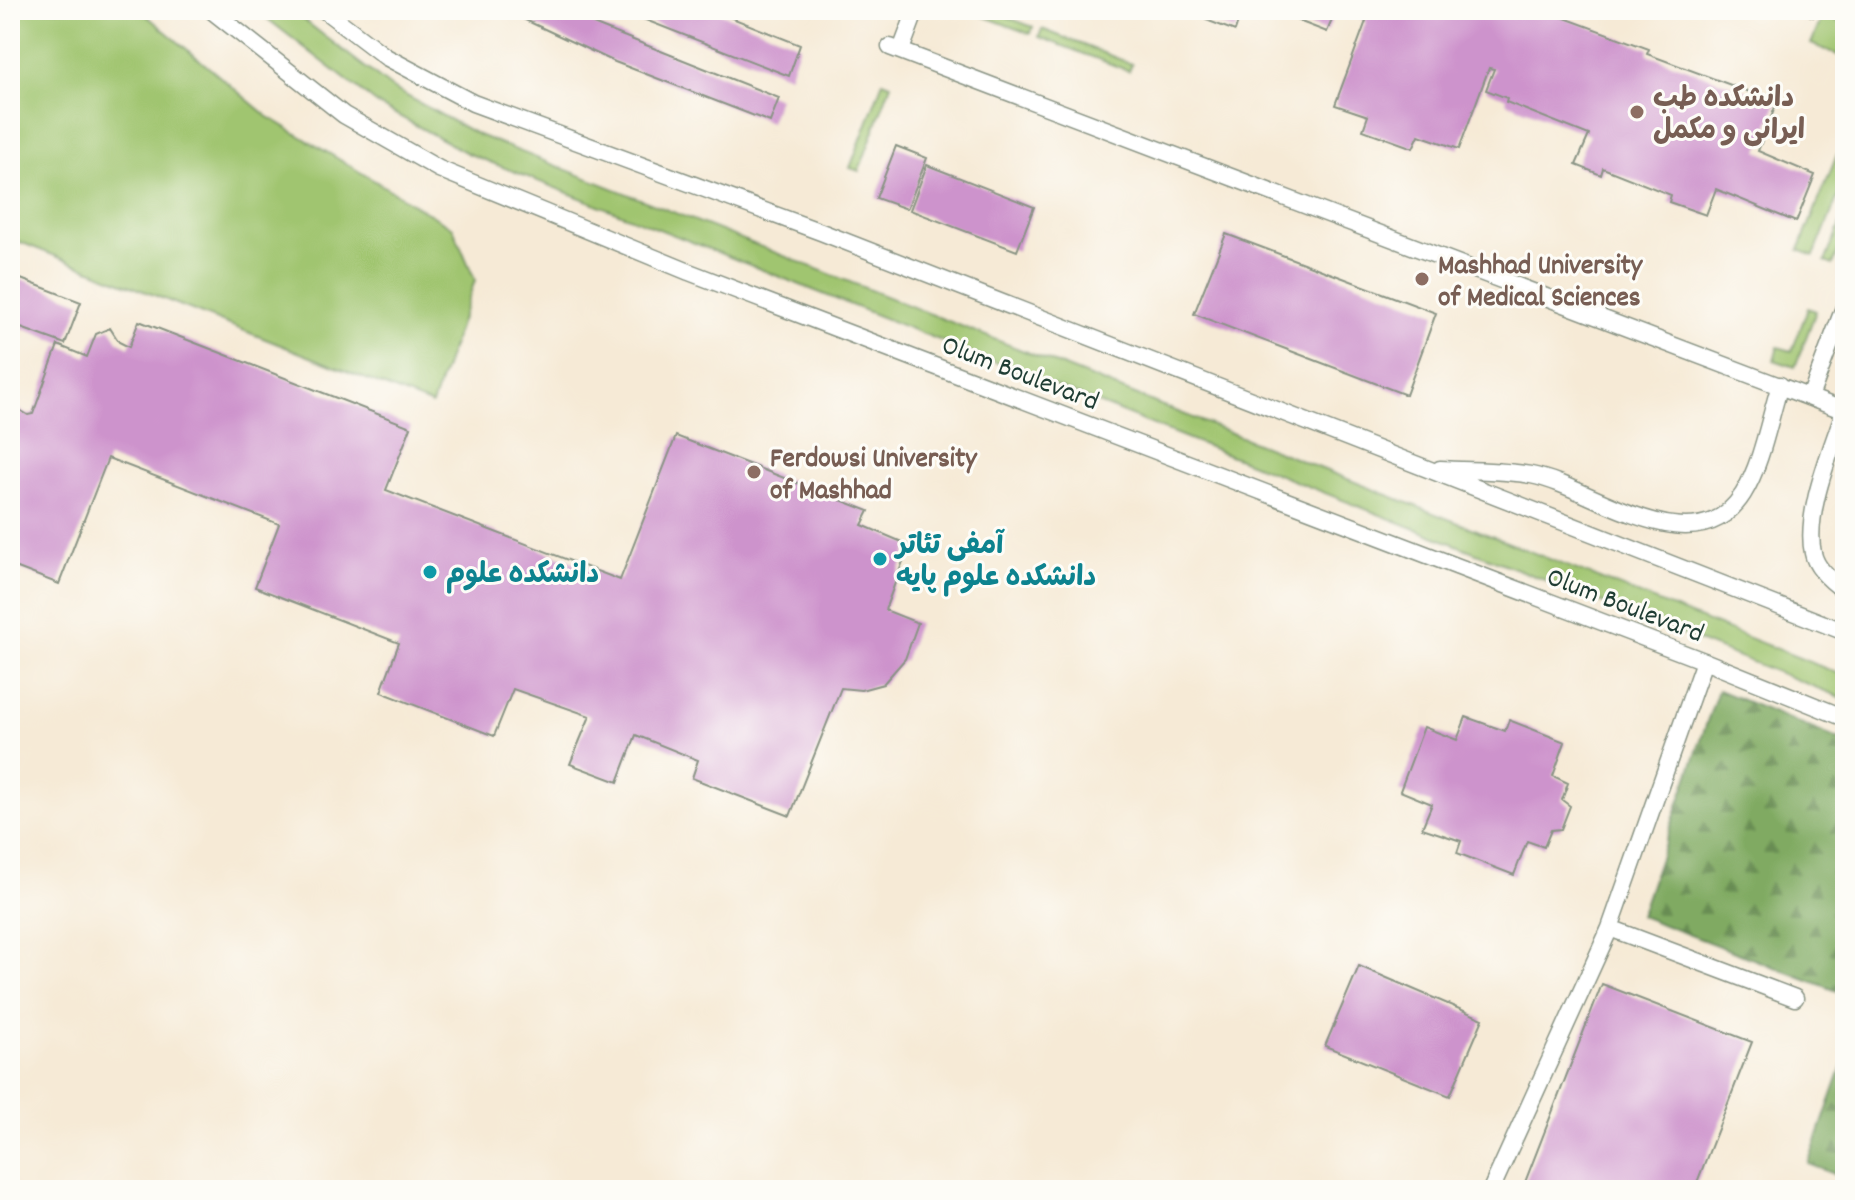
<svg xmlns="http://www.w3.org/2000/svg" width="1855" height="1200" viewBox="0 0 1855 1200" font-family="Dekko,'Playpen Sans Arabic',sans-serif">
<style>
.grass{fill:#a0c570;stroke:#608152;stroke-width:2}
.forest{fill:url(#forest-firs);stroke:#50744b;stroke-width:2}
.building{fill:#cd93cc}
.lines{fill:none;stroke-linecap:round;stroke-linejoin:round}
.lane-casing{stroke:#8a9485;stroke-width:19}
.lane{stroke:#fff;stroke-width:16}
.education-dot{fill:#8d6e63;stroke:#fdfcf7;stroke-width:3}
.culture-dot{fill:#0f9aa8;stroke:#fdfcf7;stroke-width:3}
.labels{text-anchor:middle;stroke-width:6;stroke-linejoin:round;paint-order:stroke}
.education-label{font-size:28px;font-weight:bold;fill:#785e54;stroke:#fdfcf7;text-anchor:start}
.street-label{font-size:28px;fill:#1f3d34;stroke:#fdfcf7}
.culture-label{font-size:28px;font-weight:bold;fill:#0d838f;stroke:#fdfcf7;text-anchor:start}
</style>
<defs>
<pattern id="forest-firs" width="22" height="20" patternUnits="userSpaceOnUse" patternTransform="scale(2)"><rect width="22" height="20" fill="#80aa62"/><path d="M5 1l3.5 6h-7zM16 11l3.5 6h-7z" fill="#688c52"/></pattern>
</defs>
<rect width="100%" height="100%" fill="#fdfcf7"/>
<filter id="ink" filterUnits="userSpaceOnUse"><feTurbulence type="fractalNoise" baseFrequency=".0125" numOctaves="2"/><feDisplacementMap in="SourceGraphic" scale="16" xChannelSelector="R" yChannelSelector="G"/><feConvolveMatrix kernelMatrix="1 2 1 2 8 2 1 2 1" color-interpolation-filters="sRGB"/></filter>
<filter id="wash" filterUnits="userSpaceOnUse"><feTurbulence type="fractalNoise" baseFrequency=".006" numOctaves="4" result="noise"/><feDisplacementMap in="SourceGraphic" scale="32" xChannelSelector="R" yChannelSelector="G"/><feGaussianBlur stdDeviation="1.8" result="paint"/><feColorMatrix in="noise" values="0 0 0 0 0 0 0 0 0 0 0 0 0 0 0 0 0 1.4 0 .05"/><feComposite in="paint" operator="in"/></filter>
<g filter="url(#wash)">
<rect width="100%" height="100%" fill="#f6ead6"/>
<path class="grass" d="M10,10H140L267,116L453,228L475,280L432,405L10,238Z
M256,10H291L392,88L476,134L1845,676V699L467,153L380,106Z
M967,10H989L1033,27L1030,34Z
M1823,15L1845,24V58L1811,44Z
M1042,29L1132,64L1129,71L1039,37Z
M883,81L891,84L859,171L850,168Z
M1837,155L1845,158V179L1814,256L1799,250Z
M1845,212V233L1833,265L1825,262Z
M1808,308L1816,311L1795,367L1774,360L1778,347L1792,351Z"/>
<path class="forest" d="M1718,690L1845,742V994L1640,916Z
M1845,1058V1178L1808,1164Z"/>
<g id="blocks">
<path class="building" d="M504,10H558L779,98L770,122L615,62Z
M620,10H712L800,45L789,76Z
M1201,10H1242L1235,31L1206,20L1208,13Z
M1270,10H1336L1327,32Z
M1342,10H1561L1559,16L1649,49L1647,54L1777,102L1758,151L1815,175L1796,222L1716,189L1706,215L1669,202L1671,195L1603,168L1601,175L1576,165L1589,135L1506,102L1507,98L1486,90L1494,69L1489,68L1459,149L1419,135L1413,148L1363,130L1368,116L1335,105L1366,21Z
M1796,10H1815L1813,17Z
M896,146L927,158L907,209L876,198Z
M927,165L1034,207L1017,251L910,210Z
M1226,234L1436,313L1406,395L1194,314Z
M13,276L81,302L65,344L10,324Z
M139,321L411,427L386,490L620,580L676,436L869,511L862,525L909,545L885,610L918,623L905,659L883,684L861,690L841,688L790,816L692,778L698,760L636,735L618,782L570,764L590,716L513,689L494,736L381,692L399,643L255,587L279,524L108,458L59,584L10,565V404L28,415L33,414L58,345L87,357L96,334L110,328L119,342L129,347Z
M1466,717L1505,731L1509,720L1565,742L1553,776L1568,783L1562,800L1570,806L1561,829L1551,830L1544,847L1527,841L1514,875L1457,853L1461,841L1422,828L1432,804L1400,791L1424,727L1457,740Z
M1359,966L1483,1019L1450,1096L1325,1046Z
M1602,984L1752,1042L1694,1190H1522Z"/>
</g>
</g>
<g filter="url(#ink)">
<use href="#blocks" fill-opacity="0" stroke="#8a9485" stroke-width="2"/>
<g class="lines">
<g class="lane-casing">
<path id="lane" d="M211,10L344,115L439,169L689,272L1704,661L1845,718
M324,10L386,57L473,103L821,232L1845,632
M890,47L1845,411
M901,50L916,10
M1810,397L1845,305
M1844,411C1832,449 1804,513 1813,553C1816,569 1832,582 1845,591
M1440,469C1470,471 1502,470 1531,475C1592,486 1694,571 1743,494C1762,463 1769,420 1780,385
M1704,661L1610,928L1795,998
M1491,1190L1610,928"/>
</g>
<use href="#lane" class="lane"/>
</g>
</g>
<g class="education-dot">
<circle cx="1637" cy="112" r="8"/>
<circle cx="1422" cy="279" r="8"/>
<circle cx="754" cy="472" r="8"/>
</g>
<g class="culture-dot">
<circle cx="880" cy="559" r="8"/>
<circle cx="430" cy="572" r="8"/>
</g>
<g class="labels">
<g class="education-label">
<text x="1653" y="106">دانشکده طب<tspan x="1653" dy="32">ایرانی و مکمل</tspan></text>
<text x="1438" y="273">Mashhad University<tspan x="1438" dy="32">of Medical Sciences</tspan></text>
<text x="770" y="466">Ferdowsi University<tspan x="770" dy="32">of Mashhad</tspan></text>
</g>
<g class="street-label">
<text transform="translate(1021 371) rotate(21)" y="10">Olum Boulevard</text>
<text transform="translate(1626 603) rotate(21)" y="10">Olum Boulevard</text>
</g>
<g class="culture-label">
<text x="896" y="553">آمفی تئاتر<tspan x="896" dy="32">دانشکده علوم پایه</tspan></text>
<text x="446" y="582">دانشکده علوم</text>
</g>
</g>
<rect width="1855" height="1200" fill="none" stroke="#fdfcf7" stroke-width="40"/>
</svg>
